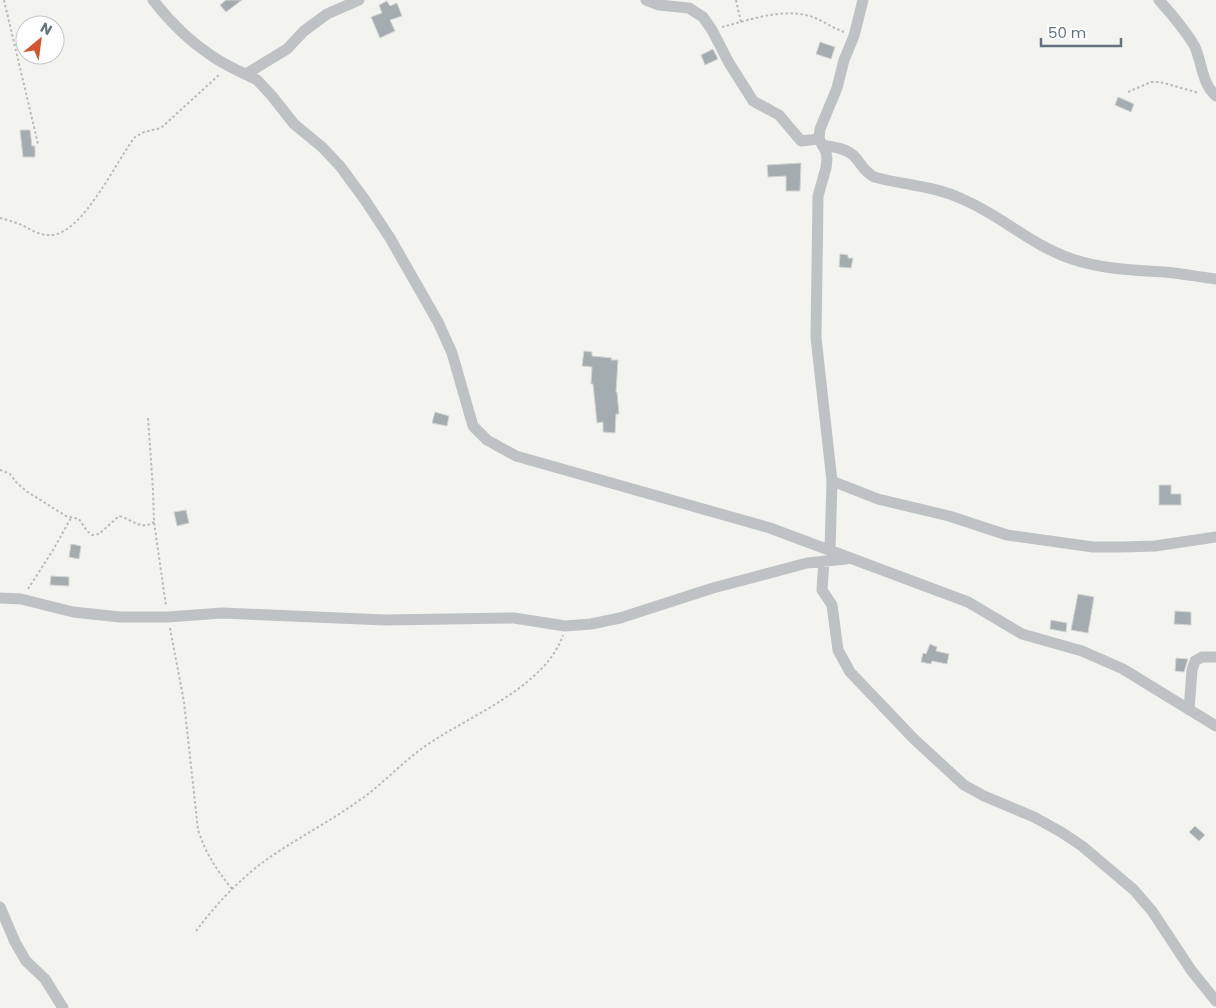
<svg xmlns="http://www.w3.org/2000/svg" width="1216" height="1008" viewBox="0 0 1216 1008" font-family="Poppins,sans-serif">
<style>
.building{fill:#a5acb0;stroke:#d4d4d2}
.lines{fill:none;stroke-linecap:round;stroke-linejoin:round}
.path{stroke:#b8babc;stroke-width:2;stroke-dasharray:2.5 2.5;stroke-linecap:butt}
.street{stroke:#bfc2c5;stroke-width:11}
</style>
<rect width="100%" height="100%" fill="#f3f3f0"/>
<path class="building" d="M226,0H242L226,12L220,5Z
M387,1L390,6L397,3L402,16L390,20L395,31L380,38L371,17L382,13L379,5Z
M820,42L835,47L831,59L816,54Z
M713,49L718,59L705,65L701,55Z
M1118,97L1134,104L1131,112L1115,105Z
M20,130H30L32,146H35V157H23Z
M801,163L800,191H786V176L768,177L767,165Z
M840,254L848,255V258H853L851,268L839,267Z
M584,351L592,352V356L612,358L611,360H618L616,392H617L619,414H616L615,433L603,432V422L597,423L593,384H591L592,367L582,366Z
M435,412L449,416L447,426L432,423Z
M1159,485H1171V494H1181V505H1159Z
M186,510L189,523L177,526L174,512Z
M71,544L81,546L79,559L69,557Z
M51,576L69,577V586L50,585Z
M1078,594L1094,597L1088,633L1071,630Z
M1175,611L1191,612V625L1174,624Z
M1051,620L1067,623L1066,632L1050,629Z
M930,644L937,647L936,651L949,654L947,664L932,661L931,664L921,662L923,653L926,654Z
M1176,658L1188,659L1184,672L1175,671Z
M1195,826L1205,835L1199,841L1189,832Z"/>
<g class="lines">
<path class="path" d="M4,0L38,144
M736,0L741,22
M722,27C750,20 783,7 813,17C823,21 833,28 844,32
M1128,92L1151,82H1160L1199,93
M0,218C7,220 15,222 22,225C31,230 41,236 51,235C83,234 116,161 135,137L144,132L161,128L220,74
M148,418L153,490L154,522L166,606
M0,470L10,474L16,482L26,491L66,516L79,519L87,531L92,535L99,534L119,516C132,519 140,531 154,522
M28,589L53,550L71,518
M170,628L184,702L198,830C206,854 216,869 232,889
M196,931C214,907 234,885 258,866C289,842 325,825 357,802C381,786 400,764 424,747C466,717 545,688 563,635"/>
<path class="street" d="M153,0C170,22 189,41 212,56C226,66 242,72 257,80L272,96L294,124L322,147L340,166L365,200L390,238L438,322L452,353L473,426L487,440L516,456L770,528L968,602L1022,634L1082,651L1123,669L1216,726
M646,0L659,5L689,8L703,17L712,30L729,63L750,96L753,101L779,115L801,141L819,139
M1159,0C1172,15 1186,30 1195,47C1202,63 1202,84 1216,96
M246,74L287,49L304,31L327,14L359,0
M822,145C833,147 846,148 854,156C862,164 862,170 874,177C903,185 935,186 962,199C1001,215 1032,246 1072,259C1102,269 1132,270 1163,272C1181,273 1198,277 1216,279
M832,481L878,499L949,516L1007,535L1093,547H1122L1155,546L1216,537
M830,551L832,481L816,338L818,196L826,168L827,159L826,152L819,139L820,129L837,88L844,60L854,36L863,0
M824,561L822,590L832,605L838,650L850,672L914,739L964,785L984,796L1034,817L1061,832L1082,846L1134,890L1152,911L1191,970L1216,1001
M0,598L21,599L73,612L120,617H168L222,613L385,620L514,618L565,626L591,624L620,618L713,588L807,563L846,559
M1189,710L1192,670L1195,661L1202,657H1216
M0,907L15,942L26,961L45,979L63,1008"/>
</g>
<g transform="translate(40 40) rotate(29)"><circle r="24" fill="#ffffff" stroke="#c1c7cb"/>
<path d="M0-4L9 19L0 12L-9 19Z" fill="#d35530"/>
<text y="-8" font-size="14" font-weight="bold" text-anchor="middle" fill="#65737e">N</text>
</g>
<path d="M1041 38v8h80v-8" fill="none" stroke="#65737e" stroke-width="2.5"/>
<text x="1048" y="38" font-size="15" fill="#65737e" stroke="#ffffff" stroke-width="4" paint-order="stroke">50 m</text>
</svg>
